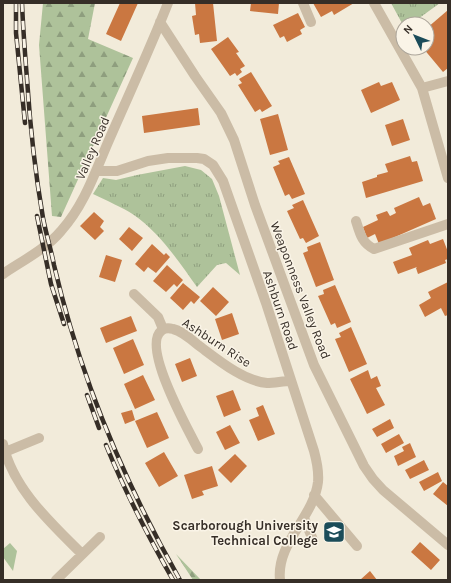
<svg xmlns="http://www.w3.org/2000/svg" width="451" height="583" viewBox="0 0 451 583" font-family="Karla,sans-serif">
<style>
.grass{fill:url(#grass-tufts)}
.forest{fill:url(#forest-firs)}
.green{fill:#aec29a}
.building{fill:#ca7741}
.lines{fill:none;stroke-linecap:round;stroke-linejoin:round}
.minor{stroke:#cbbca6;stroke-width:10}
.rail-casing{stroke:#362e27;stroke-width:4.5}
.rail{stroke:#faf4e7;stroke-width:3;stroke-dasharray:9;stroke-linecap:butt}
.labels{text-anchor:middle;stroke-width:3;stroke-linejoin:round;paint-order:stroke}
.street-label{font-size:13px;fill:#362e27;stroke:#faf4e7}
.poi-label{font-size:13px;font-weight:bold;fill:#362e27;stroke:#faf4e7;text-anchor:end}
</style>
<defs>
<pattern id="grass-tufts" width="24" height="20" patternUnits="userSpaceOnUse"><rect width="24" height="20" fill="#aec29a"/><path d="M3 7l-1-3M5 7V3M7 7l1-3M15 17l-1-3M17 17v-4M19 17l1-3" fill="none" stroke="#8e9e7e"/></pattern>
<pattern id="forest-firs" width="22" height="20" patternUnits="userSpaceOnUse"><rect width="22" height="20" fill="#aec29a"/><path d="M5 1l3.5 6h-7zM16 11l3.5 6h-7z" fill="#8e9e7e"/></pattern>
</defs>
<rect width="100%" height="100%" fill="#f2ebda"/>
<path class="grass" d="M391,3H440L411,24L403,25Z
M185,166L201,170L212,179L219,196L240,275L226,263L217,265L197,287C179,262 160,233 134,215C122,207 107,201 93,194L103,178L116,180L137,175Z"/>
<path class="forest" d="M43,3H95L88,39L133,58L61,217L52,216L39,45Z
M176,554L201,580H193Z"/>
<path class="green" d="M10,543L17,551L13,571L3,557V549Z"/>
<path class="building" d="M120,3H138L121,41L106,34Z
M195,3H213L217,41L200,43L199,34L195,35L192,16L196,15Z
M251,3H279L278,14L250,11Z
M313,3H354L334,15L332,11L321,17Z
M448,10V68L443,72L423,48H427V28Z
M298,13L305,27L300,30L302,34L287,42L284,36L280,38L273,25Z
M228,37L239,52L236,53L245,66L240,69L242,72L237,76L235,73L230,76L211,49Z
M251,72L272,106L262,112L260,109L255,112L238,85L242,83L239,79Z
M379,82L381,86L392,82L400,100L371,113L361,90Z
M198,108L200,125L144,133L142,116Z
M278,114L288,150L270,155L260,119Z
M403,119L410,140L392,146L385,125Z
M410,156L412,162L417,161L423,181L366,198L362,182L377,177V175L388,172L385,164Z
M289,157L305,194L292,199L289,194L285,196L273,167L280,164L278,161Z
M419,197L423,206L430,203L436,219L379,244L375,234L367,238L363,227L378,220L376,215L387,211L390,216L396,213L394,208Z
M303,200L319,236L306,243L303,238L300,239L287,211L294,208L292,205Z
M94,212L104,221L100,227L104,231L95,240L80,226Z
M129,227L143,238L132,251L119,239Z
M443,239L448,252V259L445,260L446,263L418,274L416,268L417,267L398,274L393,262L412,255L409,248L428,240L430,244Z
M320,242L334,280L316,287L303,253L308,251L307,247Z
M152,244L164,255L166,253L170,257L156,273L148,267L144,272L135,264Z
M106,255L122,260L115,282L99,277Z
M167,265L183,280L177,287L174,284L166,292L153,281Z
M448,282V315L445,316L441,308L425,317L419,305L431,298L428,292Z
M183,283L200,297L194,304L191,301L183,310L170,298Z
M335,285L351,322L337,328L335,323L331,325L318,296L324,294L323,290Z
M213,287L229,302L216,316L200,301Z
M232,313L239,334L222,340L215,319Z
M131,316L137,331L106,343L100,328Z
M351,327L367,364L349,372L335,339L341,337L339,333Z
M133,339L144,365L124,374L113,348Z
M190,358L197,376L182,382L175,364Z
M368,370L371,379L377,376L381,386L376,388L385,405L367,414L350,379Z
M143,375L155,400L135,409L124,384Z
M233,390L241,410L224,417L216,396Z
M263,405L275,434L258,441L249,420L259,416L256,408Z
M132,410L135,420L125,424L121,413Z
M157,412L169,438L147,448L135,421Z
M390,419L394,428L377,437L372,429Z
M230,425L240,443L225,450L216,432Z
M399,434L404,443L386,453L381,444Z
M410,443L416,457L398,466L394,456L404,451L402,447Z
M164,452L178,476L159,487L145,463Z
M235,454L247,466L231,483L218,470Z
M424,460L429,470L410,479L405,470Z
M212,466L218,486L202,491L204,495L192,499L184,475Z
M438,472L442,481L424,491L419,482Z
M443,482L448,486V506L433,494Z
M420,542L440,560L431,570L411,552Z
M370,571L377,580H360Z"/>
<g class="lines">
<path class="minor" d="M303,3L311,22
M374,3L422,88L448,178
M160,22L195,76L221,113L234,140L255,205L314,365L364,466L373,479L383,490L448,545
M422,88L448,81
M96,171H117L148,161L168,158H197L204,159L213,165L223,181L266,303L314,451C317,462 319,471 318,482C314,517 276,543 280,580
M356,221C360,234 362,243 374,249L448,224
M3,274C22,261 46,249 61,231C85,204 95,172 109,140C129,94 150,49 168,3
M134,294L158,317L163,329
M3,444C13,489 51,523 82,554
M198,449C188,430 142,347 161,331C164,328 169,328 173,329C182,331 191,339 198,345C217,359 243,381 267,383C275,383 283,381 291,381
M5,452L39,438
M314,495L357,546
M304,518L313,540
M56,580L100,537"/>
<g class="rail-casing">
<path id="rail" d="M16,3V33L25,123
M22,3C23,28 25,54 27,79C30,125 35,172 43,218C46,234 51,249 54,265C80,377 123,480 180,580
M37,216L51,284L64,324
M87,395L99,428
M106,445C125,492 148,536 173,580"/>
</g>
<use href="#rail" class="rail"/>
</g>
<defs>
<g id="school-square" transform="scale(1.15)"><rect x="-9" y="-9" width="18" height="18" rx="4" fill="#1b4c59" stroke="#faf4e7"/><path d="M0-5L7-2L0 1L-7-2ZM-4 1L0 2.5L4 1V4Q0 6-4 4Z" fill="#fff"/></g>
</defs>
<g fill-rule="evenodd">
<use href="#school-square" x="334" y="532"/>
</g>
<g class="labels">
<g class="street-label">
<text transform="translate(92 148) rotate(-67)" y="5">Valley Road</text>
<text transform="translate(301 290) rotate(69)" y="5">Weaponness Valley Road</text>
<text transform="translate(281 310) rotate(71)" y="5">Ashburn Road</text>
<text transform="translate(217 342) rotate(33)" y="5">Ashburn Rise</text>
</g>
<g class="poi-label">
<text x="318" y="530">Scarborough University<tspan x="318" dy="15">Technical College</tspan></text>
</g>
</g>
<rect width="451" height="583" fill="none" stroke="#362e27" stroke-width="8"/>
<g transform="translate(415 36) rotate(313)"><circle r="19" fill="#faf4e7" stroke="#aca59a"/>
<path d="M0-3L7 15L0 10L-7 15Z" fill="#1b4c59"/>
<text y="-6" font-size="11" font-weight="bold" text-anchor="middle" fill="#362e27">N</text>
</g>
</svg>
